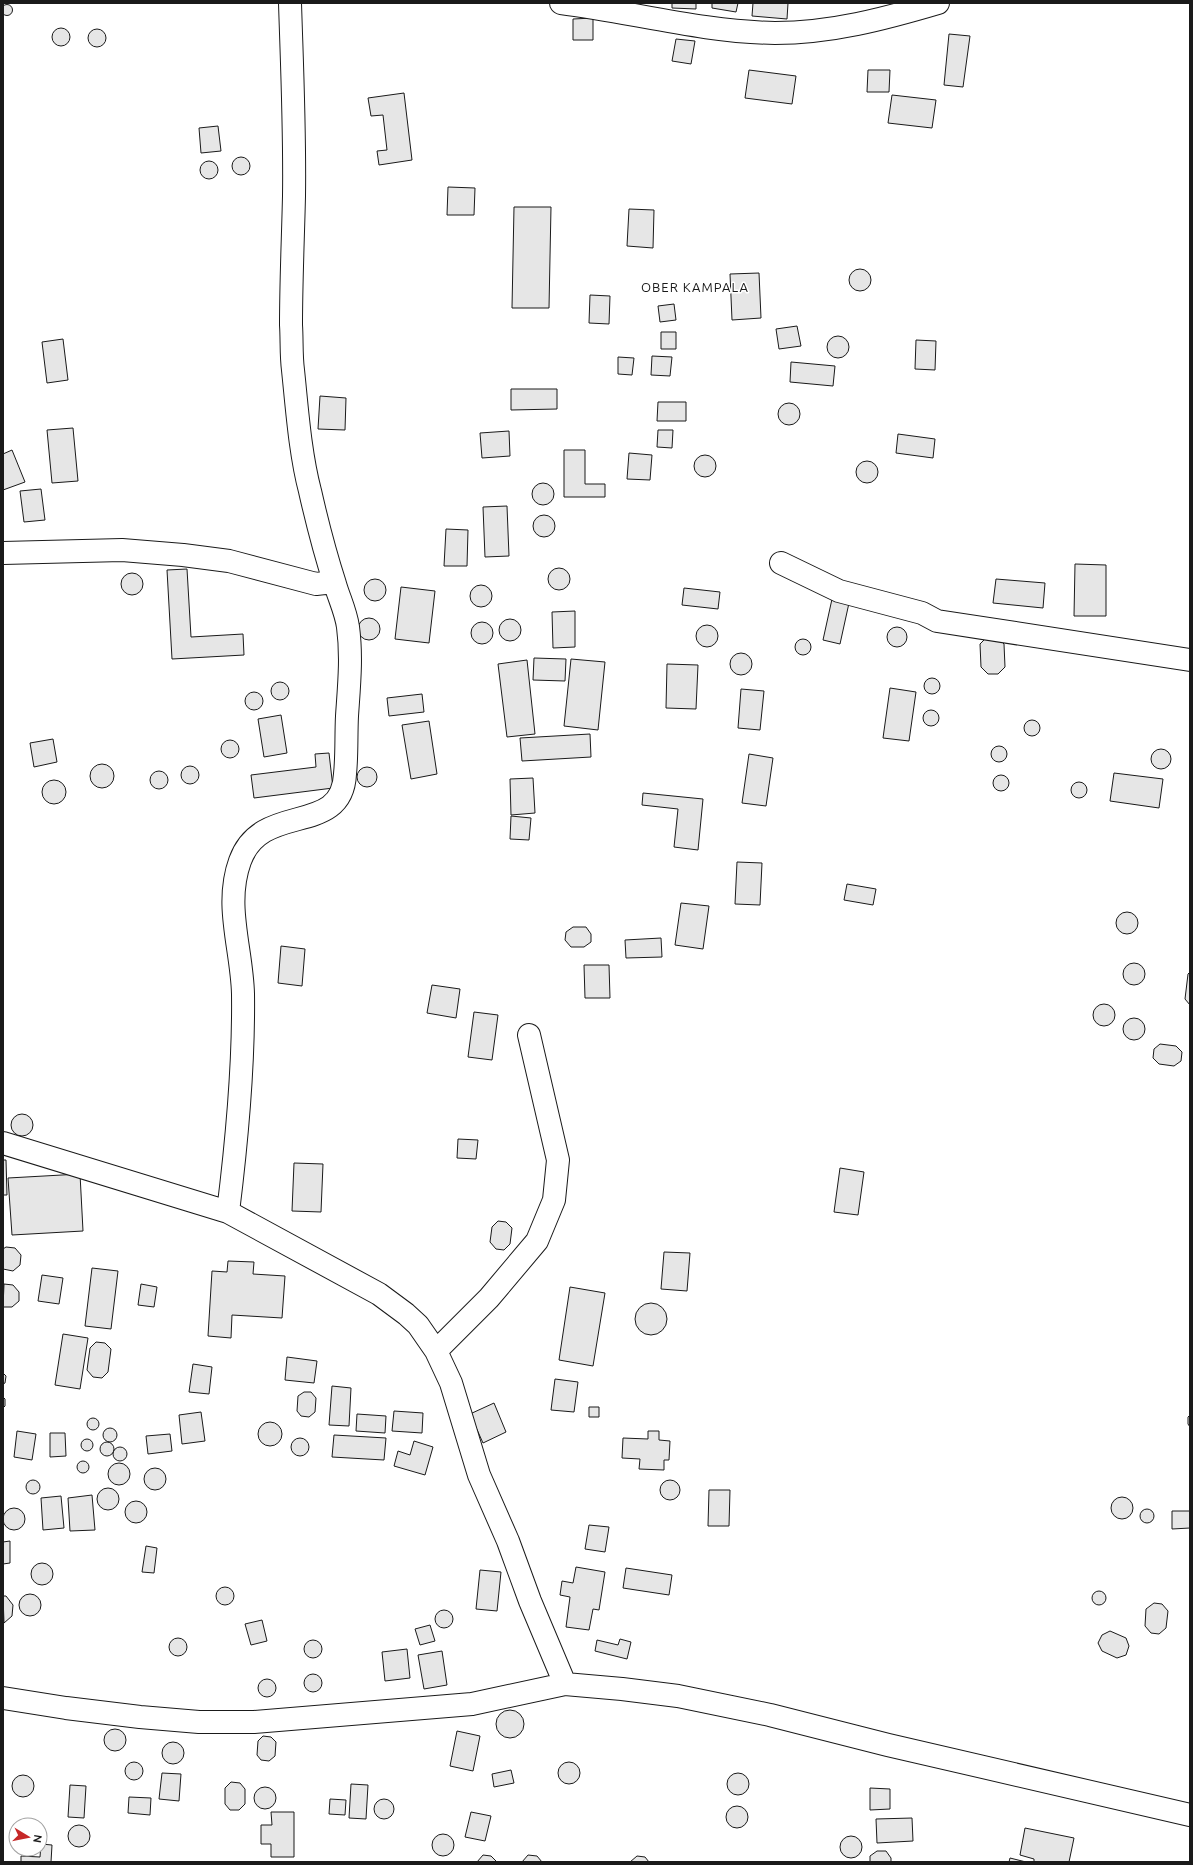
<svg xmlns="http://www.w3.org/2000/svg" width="1193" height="1865" viewBox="0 0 1193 1865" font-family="Ubuntu,sans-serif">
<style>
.building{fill:#e6e6e6;stroke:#1a1a1a}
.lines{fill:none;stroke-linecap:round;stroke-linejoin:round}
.street-casing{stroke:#1a1a1a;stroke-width:24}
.street{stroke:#fff;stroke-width:22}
.labels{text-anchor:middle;stroke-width:3;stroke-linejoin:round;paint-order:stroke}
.quarter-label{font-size:13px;letter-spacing:1px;fill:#1a1a1a;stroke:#fff}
</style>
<rect width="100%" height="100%" fill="#fff"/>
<path class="building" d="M672,3H696V9L672,8Z
M712,3H738L736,12L712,8Z
M753,3H788L787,19L752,16Z
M1.5 10a5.5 5.5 0 1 1 11 0a5.5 5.5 0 1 1-11 0Z
M593,18V40H573V19Z
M52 37a9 9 0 1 1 18 0a9 9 0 1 1-18 0Z
M88 38a9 9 0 1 1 18 0a9 9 0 1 1-18 0Z
M949,34L970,36L963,87L944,85Z
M676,39L695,41L691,64L672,61Z
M749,70L796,76L792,104L745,98Z
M868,70H890L889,92H867Z
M404,93L412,160L379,165L377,151L387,150L383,115L371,116L368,98Z
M892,95L936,100L932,128L888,123Z
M218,126L221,151L201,153L199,128Z
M232 166a9 9 0 1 1 18 0a9 9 0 1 1-18 0Z
M200 170a9 9 0 1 1 18 0a9 9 0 1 1-18 0Z
M448,187L475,188L474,215H447Z
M514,207H551L549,308H512Z
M629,209L654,210L653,248L627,246Z
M849 280a11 11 0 1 1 22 0a11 11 0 1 1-22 0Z
M759,273L761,318L732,320L730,274Z
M590,295L610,296L609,324L589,323Z
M674,304L676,320L660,322L658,306Z
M797,326L801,346L779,349L776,329Z
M661,332H676V349H661Z
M827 347a11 11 0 1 1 22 0a11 11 0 1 1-22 0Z
M63,339L68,380L47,383L42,342Z
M916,340L936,341L935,370L915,369Z
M652,356L672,357L670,376L651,375Z
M618,357L634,358L632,375L618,374Z
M791,362L835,366L833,386L790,382Z
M511,389H557V409L511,410Z
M320,396L346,398L345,430L318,429Z
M658,402H686V421H657Z
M778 414a11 11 0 1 1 22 0a11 11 0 1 1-22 0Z
M73,428L78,481L52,483L47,430Z
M658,430H673L672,448L657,447Z
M509,431L510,456L482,458L480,433Z
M898,434L935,439L933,458L896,453Z
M12,450L25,482L3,490V454Z
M564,450H585V484H605V497H564Z
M629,453L652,455L650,480L627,479Z
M694 466a11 11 0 1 1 22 0a11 11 0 1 1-22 0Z
M856 472a11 11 0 1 1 22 0a11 11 0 1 1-22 0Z
M532 494a11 11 0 1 1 22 0a11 11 0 1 1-22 0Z
M41,489L45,520L24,522L20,491Z
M507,506L509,556L485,557L483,507Z
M533 526a11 11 0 1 1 22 0a11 11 0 1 1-22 0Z
M446,529L468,530L467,566H444Z
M1075,564L1106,565V616H1074Z
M548 579a11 11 0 1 1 22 0a11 11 0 1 1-22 0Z
M187,569L191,637L243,634L244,655L172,659L167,570Z
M121 584a11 11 0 1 1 22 0a11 11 0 1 1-22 0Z
M364 590a11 11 0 1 1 22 0a11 11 0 1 1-22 0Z
M996,579L1045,583L1043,608L993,603Z
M470 596a11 11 0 1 1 22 0a11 11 0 1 1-22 0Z
M401,587L435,591L429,643L395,639Z
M684,588L720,592L718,609L682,605Z
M832,599L849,603L840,644L823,640Z
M575,611V647L553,648L552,612Z
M358 629a11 11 0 1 1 22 0a11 11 0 1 1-22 0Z
M499 630a11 11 0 1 1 22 0a11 11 0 1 1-22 0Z
M471 633a11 11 0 1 1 22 0a11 11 0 1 1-22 0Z
M696 636a11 11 0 1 1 22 0a11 11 0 1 1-22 0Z
M887 637a10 10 0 1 1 20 0a10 10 0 1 1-20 0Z
M987,637H997L1004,644L1005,667L998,674H988L981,667L980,644Z
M795 647a8 8 0 1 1 16 0a8 8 0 1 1-16 0Z
M730 664a11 11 0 1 1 22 0a11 11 0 1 1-22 0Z
M534,658L566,659L565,681L533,680Z
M571,659L605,662L598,730L564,726Z
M527,660L535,734L507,737L498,664Z
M667,664L698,665L696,709L666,708Z
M924 686a8 8 0 1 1 16 0a8 8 0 1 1-16 0Z
M271 691a9 9 0 1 1 18 0a9 9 0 1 1-18 0Z
M890,688L916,692L909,741L883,738Z
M741,689L764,691L760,730L738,728Z
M245 701a9 9 0 1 1 18 0a9 9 0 1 1-18 0Z
M422,694L424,712L389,716L387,698Z
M923 718a8 8 0 1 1 16 0a8 8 0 1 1-16 0Z
M281,715L287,753L264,757L258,719Z
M1024 728a8 8 0 1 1 16 0a8 8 0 1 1-16 0Z
M429,721L437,774L411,779L402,725Z
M590,734L591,757L522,761L520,738Z
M53,739L57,762L34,767L30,743Z
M221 749a9 9 0 1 1 18 0a9 9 0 1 1-18 0Z
M991 754a8 8 0 1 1 16 0a8 8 0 1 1-16 0Z
M1151 759a10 10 0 1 1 20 0a10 10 0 1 1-20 0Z
M329,753L333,788L254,798L251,775L316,767L315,754Z
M749,754L773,758L766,806L742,803Z
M90 776a12 12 0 1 1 24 0a12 12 0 1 1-24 0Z
M181 775a9 9 0 1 1 18 0a9 9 0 1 1-18 0Z
M357 777a10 10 0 1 1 20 0a10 10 0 1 1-20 0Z
M150 780a9 9 0 1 1 18 0a9 9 0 1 1-18 0Z
M1114,773L1163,779L1159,808L1110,801Z
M993 783a8 8 0 1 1 16 0a8 8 0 1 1-16 0Z
M533,778L535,813L511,815L510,779Z
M42 792a12 12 0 1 1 24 0a12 12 0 1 1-24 0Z
M1071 790a8 8 0 1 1 16 0a8 8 0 1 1-16 0Z
M643,793L703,799L698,850L674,847L678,809L642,805Z
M511,816L531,818L529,840L510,839Z
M737,862L762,863L760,905L735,904Z
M847,884L876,889L873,905L844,900Z
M681,903L709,906L703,949L675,945Z
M1116 923a11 11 0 1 1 22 0a11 11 0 1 1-22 0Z
M573,927H586L591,934V942L584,947H571L565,940L566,932Z
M661,938L662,957L626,958L625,940Z
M281,946L305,949L302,986L278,983Z
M1123 974a11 11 0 1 1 22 0a11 11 0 1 1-22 0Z
M584,965H609L610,998H585Z
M1190,972V1005L1185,999L1188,974Z
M432,985L460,989L456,1018L427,1013Z
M1093 1015a11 11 0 1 1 22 0a11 11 0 1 1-22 0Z
M474,1012L498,1015L492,1060L468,1057Z
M1123 1029a11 11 0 1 1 22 0a11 11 0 1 1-22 0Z
M1160,1044L1176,1046L1182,1052L1181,1061L1174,1066L1159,1064L1153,1058L1154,1049Z
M11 1125a11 11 0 1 1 22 0a11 11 0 1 1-22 0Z
M458,1139L478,1140L476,1159L457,1158Z
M3,1160H6L7,1195H3Z
M294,1163L323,1164L321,1212L292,1211Z
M840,1168L864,1172L858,1215L834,1212Z
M80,1174L83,1231L12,1235L8,1178Z
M498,1221L506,1222L512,1228L510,1244L504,1250L496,1249L490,1242L492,1227Z
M6,1247L15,1248L21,1255L20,1265L13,1271L3,1269V1249Z
M664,1252L690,1253L687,1291L661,1289Z
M228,1261L254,1262L253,1274L285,1276L282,1318L232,1315L231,1338L208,1336L212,1271L227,1272Z
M92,1268L118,1271L111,1329L85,1326Z
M42,1275L63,1278L59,1304L38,1301Z
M4,1284L13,1285L19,1292V1301L12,1307H3Z
M141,1284L157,1287L154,1307L138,1305Z
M570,1287L605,1293L593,1366L559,1360Z
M635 1319a16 16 0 1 1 32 0a16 16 0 1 1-32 0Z
M63,1334L88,1338L80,1389L55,1385Z
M96,1342L105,1343L111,1349L108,1372L102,1378L93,1377L87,1370L90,1348Z
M287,1357L317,1361L314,1383L285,1380Z
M193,1364L212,1367L209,1394L189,1392Z
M3,1373L6,1376L5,1383L3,1384Z
M555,1379L578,1382L574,1412L551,1410Z
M332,1386L351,1388L349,1426L329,1425Z
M304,1392H311L316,1398L315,1412L309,1417L301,1416L297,1411L298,1396Z
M3,1397L5,1399V1406L3,1408Z
M494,1403L506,1432L483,1443L470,1414Z
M589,1407H599V1417H589Z
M394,1411L423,1413L422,1433L392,1431Z
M201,1412L205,1441L182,1444L179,1415Z
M357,1414L386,1416L385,1433L356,1431Z
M1190,1415V1427L1188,1424V1417Z
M87 1424a6 6 0 1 1 12 0a6 6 0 1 1-12 0Z
M258 1434a12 12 0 1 1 24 0a12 12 0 1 1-24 0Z
M103 1435a7 7 0 1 1 14 0a7 7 0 1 1-14 0Z
M17,1431L36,1434L32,1460L14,1457Z
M648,1431H659V1440L670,1441L669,1460H664V1470L639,1469L640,1459L622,1458L623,1438L648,1439Z
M50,1433H65L66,1456L50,1457Z
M170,1434L172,1451L148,1454L146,1436Z
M334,1435L386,1438L384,1460L332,1457Z
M291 1447a9 9 0 1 1 18 0a9 9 0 1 1-18 0Z
M81 1445a6 6 0 1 1 12 0a6 6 0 1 1-12 0Z
M414,1441L433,1447L425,1475L394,1466L398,1451L410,1455Z
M100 1449a7 7 0 1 1 14 0a7 7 0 1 1-14 0Z
M113 1454a7 7 0 1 1 14 0a7 7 0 1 1-14 0Z
M77 1467a6 6 0 1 1 12 0a6 6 0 1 1-12 0Z
M108 1474a11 11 0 1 1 22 0a11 11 0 1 1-22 0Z
M144 1479a11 11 0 1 1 22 0a11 11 0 1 1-22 0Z
M660 1490a10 10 0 1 1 20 0a10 10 0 1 1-20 0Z
M26 1487a7 7 0 1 1 14 0a7 7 0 1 1-14 0Z
M97 1499a11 11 0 1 1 22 0a11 11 0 1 1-22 0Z
M709,1490H730L729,1526H708Z
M92,1495L95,1530L70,1531L68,1498Z
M61,1496L64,1528L43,1530L41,1498Z
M1111 1508a11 11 0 1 1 22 0a11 11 0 1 1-22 0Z
M125 1512a11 11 0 1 1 22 0a11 11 0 1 1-22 0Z
M3 1519a11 11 0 1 1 22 0a11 11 0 1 1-22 0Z
M1140 1516a7 7 0 1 1 14 0a7 7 0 1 1-14 0Z
M1172,1511H1190V1528L1172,1529Z
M589,1525L609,1527L605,1552L585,1549Z
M10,1541V1563L3,1564V1542Z
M146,1546L157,1548L154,1573L142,1572Z
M31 1574a11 11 0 1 1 22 0a11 11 0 1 1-22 0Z
M576,1567L605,1572L599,1610L593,1609L589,1630L566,1627L570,1597L560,1595L562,1581L573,1583Z
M626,1568L672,1575L669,1595L623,1588Z
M480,1570L501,1572L497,1611L476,1609Z
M216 1596a9 9 0 1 1 18 0a9 9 0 1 1-18 0Z
M1092 1598a7 7 0 1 1 14 0a7 7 0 1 1-14 0Z
M19 1605a11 11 0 1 1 22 0a11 11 0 1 1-22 0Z
M3,1596H6L13,1605L12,1616L4,1623Z
M1154,1603L1162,1604L1168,1611L1166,1628L1159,1634L1151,1633L1145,1626L1146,1609Z
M435 1619a9 9 0 1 1 18 0a9 9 0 1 1-18 0Z
M262,1620L267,1641L251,1645L245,1624Z
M430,1625L435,1641L420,1645L415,1629Z
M1110,1631L1126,1638L1129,1646L1126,1655L1117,1658L1102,1651L1098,1643L1102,1635Z
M169 1647a9 9 0 1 1 18 0a9 9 0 1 1-18 0Z
M620,1639L631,1642L627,1659L595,1651L597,1640L618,1645Z
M304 1649a9 9 0 1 1 18 0a9 9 0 1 1-18 0Z
M407,1649L410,1678L385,1681L382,1652Z
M442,1651L447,1685L424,1689L418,1655Z
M304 1683a9 9 0 1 1 18 0a9 9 0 1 1-18 0Z
M258 1688a9 9 0 1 1 18 0a9 9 0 1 1-18 0Z
M496 1724a14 14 0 1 1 28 0a14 14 0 1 1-28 0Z
M104 1740a11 11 0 1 1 22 0a11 11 0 1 1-22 0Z
M457,1731L480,1736L473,1771L450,1766Z
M263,1736L271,1737L276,1742L275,1756L269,1761L261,1760L257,1755L258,1741Z
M162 1753a11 11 0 1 1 22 0a11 11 0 1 1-22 0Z
M125 1771a9 9 0 1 1 18 0a9 9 0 1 1-18 0Z
M558 1773a11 11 0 1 1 22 0a11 11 0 1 1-22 0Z
M511,1770L514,1783L494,1787L492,1774Z
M162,1773L181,1774L179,1801L159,1799Z
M727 1784a11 11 0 1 1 22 0a11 11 0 1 1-22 0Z
M12 1786a11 11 0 1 1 22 0a11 11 0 1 1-22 0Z
M231,1782L240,1783L245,1789V1804L239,1810H230L225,1804V1788Z
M351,1784L368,1785L366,1819L349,1818Z
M70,1785L86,1786L84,1818L68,1817Z
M254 1798a11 11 0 1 1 22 0a11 11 0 1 1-22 0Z
M870,1788L890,1789V1809L870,1810Z
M129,1797L151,1798L150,1815L128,1813Z
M374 1809a10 10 0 1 1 20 0a10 10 0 1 1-20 0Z
M330,1799L346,1800L345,1815L329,1814Z
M726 1817a11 11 0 1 1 22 0a11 11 0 1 1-22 0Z
M271,1812H294V1857H271V1844H261V1825H272Z
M471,1812L491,1816L485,1841L465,1837Z
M912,1818L913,1841L877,1843L876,1819Z
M68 1836a11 11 0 1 1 22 0a11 11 0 1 1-22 0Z
M1025,1828L1074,1838L1069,1862H1034V1859L1020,1855Z
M432 1845a11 11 0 1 1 22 0a11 11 0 1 1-22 0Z
M840 1847a11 11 0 1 1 22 0a11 11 0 1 1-22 0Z
M41,1844L52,1845L51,1862H21V1856L40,1857Z
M877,1851H886L891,1858V1862H870V1856Z
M483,1855L491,1856L497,1862H477Z
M528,1855L537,1856L542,1862H522Z
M637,1856L645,1857L649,1862H630Z
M1010,1858L1026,1862H1009Z"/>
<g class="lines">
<g class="street-casing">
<path id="street" d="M561,3C632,12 703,32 775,33C831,33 884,19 938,3
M3,553L122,550L183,555L229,561L316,584L334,582
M781,563L839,591L922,613L937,621L1190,660
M3,1143L228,1212L379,1294L406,1314L418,1325L436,1351L451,1383L479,1475L508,1541L530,1601L565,1684
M228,1212C237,1140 244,1067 243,994C242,949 224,905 240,861C262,800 342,838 345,774C347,755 346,736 347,716C349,686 352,657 348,627C346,612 339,598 335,584C325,553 317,522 310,491C300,453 297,408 293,370C291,355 292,339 291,325C291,282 293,239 294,196C295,132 292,67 290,3
M436,1351L489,1298L537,1241L554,1200L558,1160L529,1035
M3,1698L66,1708L140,1717L199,1722H254L472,1704L565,1684L622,1689L678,1696L770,1715L888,1745L1190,1815"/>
</g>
<use href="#street" class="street"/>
</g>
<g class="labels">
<g class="quarter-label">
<text x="695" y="292">OBER KAMPALA</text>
</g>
</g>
<rect width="1193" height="1865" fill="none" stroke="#1a1a1a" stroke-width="8"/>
<g transform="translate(28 1837) rotate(100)"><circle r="19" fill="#ffffff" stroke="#a3a3a3"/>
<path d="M0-3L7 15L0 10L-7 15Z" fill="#c62828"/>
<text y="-6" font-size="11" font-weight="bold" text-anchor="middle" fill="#1a1a1a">N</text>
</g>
</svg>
